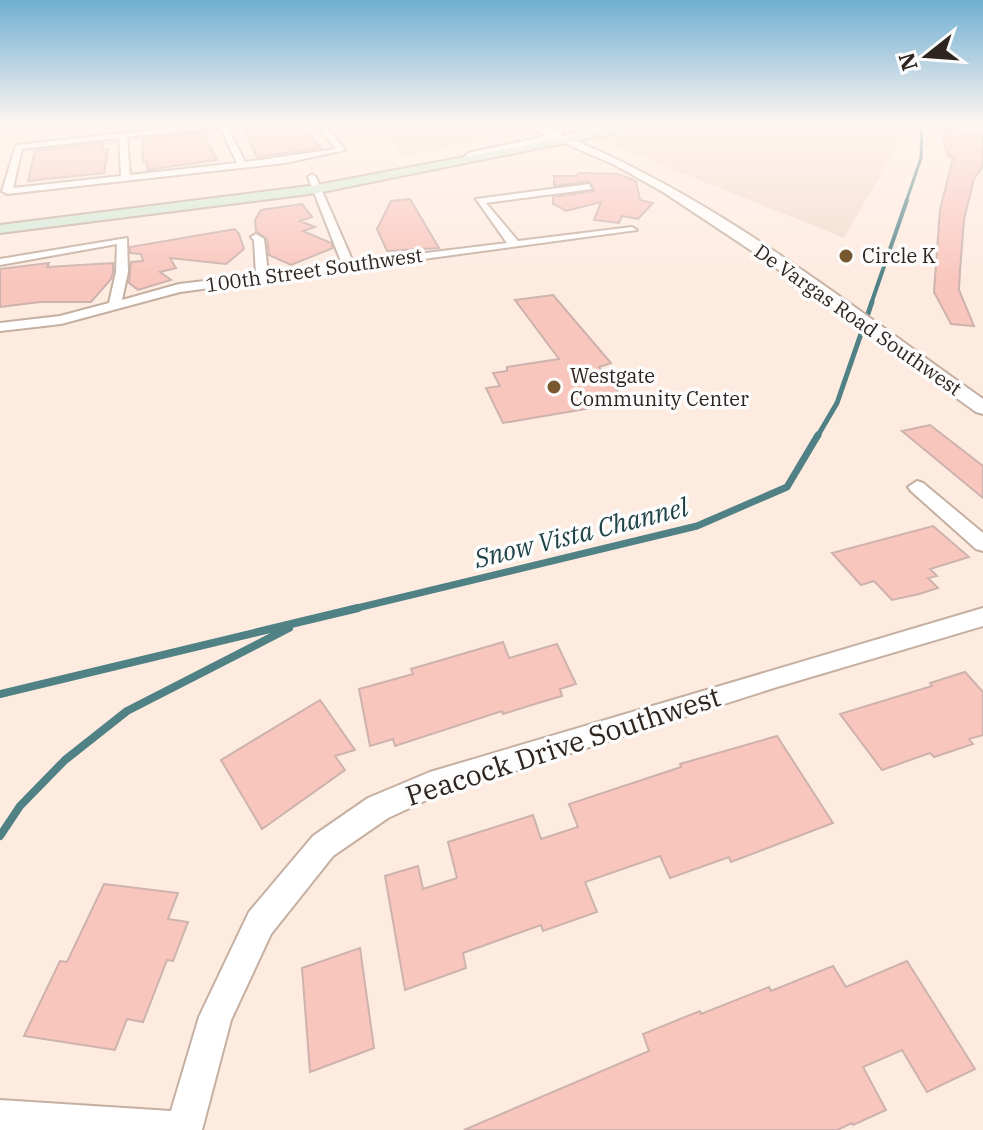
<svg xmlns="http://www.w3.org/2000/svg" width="983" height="1130" viewBox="0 0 983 1130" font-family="'IBM Plex Serif',serif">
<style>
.built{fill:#f3dbcd}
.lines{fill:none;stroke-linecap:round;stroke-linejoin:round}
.stream-far4{stroke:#4f8185;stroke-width:3}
.stream-far3{stroke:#4f8185;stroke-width:4}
.stream-far2{stroke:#4f8185;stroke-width:5}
.stream-far1{stroke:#4f8185;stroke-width:7}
.stream{stroke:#4f8185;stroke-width:8}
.building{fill:#f9c6bd;stroke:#cdb2ad;stroke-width:2}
.minor-casing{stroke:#c5afa1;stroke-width:4}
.tertiary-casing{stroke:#c5afa1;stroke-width:4}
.secondary-casing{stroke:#c5afa1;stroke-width:4}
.minor{fill:#fff;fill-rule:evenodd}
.tertiary{fill:#fff;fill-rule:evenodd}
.secondary{fill:#d3ead7;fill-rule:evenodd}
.poi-dot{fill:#79582f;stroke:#fcfcfc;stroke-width:3}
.labels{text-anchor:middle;stroke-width:7;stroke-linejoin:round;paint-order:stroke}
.far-poi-label{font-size:20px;fill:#2e2520;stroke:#fcfcfc;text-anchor:start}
.far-street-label{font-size:20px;fill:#2e2520;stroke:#fcfcfc}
.water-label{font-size:26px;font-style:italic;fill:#1e4246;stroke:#fcfcfc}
.near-street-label{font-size:28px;fill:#2e2520;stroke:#fcfcfc}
</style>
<rect width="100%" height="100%" fill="#feebe0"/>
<path class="built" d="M371,123H513L530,130L405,156Z
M704,123H906L903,136L844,238L600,140Z"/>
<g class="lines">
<path class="stream-far4" d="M906,202L921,158L922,123"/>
<path class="stream-far3" d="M871,304L907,200"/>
<path class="stream-far2" d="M817,437L837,403L872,302"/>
<path class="stream-far1" d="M349,610L697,526L787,487L818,435"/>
<path class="stream" d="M0,694L358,608
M0,836L20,806L65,760L127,711L289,628"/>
</g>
<path class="building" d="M271,123H300L322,148L257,157L242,126Z
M944,130L983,134V166L974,179L964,219L960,271L959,290L974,326L951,324L934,292L940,210L953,158L949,157L944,144Z
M203,132L217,160L147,170V161L143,162L142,138Z
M104,143L102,150L108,149L104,173L28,181L35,151Z
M579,173L618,174L636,181L640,200L653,203L638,219L622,216L619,223L594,220L601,202L566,211L553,204V197L594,191L589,181L554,186V176H576Z
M410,199L439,248L387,251L377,229L391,201Z
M302,204L312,217L300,221L315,227L303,231L331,243L333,248L291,265L269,255L267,239L256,231L255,220L261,210Z
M235,229L239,234L244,249L226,264L170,258L176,268L160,272L171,280L138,290L129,283L131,262L143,261L141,254L130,253V247Z
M49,263L47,267L113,263V272L111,279L91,302H40L0,307V269Z
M553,295L611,363L599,367L626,402L503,423L486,388L500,386L493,373L507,371V367L559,359L515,300Z
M930,425L983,466V498L902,431Z
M933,526L969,557L930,569L937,576L928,578L938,588L919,594L892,600L874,581L861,585L832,553Z
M503,642L509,658L557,644L576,684L560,689L562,696L538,703L503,714L502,711L395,746L393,739L370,746L359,689L413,674L411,669Z
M965,672L983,692V735L969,739L973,744L934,757L930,753L882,770L840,714L932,686L930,683Z
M320,700L355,750L335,756L345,770L262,829L221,760Z
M777,736L833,823L731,862L729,857L670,878L660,856L585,882L597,912L543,931L541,925L463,953L466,968L405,990L385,876L418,866L423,889L457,878L448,842L533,815L541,839L578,827L569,804L681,767L680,764Z
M104,884L178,893L168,919L188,922L173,961L167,960L143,1022L127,1019L115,1050L24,1036L60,961L67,962Z
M360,948L374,1048L310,1072L302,968Z
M907,961L975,1069L927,1092L902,1050L863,1067L886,1110L853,1125L852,1123L837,1130H464L649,1051L643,1034L700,1011L701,1014L769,987L771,991L833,966L846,987Z"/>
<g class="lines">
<g class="minor-casing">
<path id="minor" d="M214,123H240L227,126L245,162L336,149L315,123H323L345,150L285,163L7,194L2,191L16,145ZM220,127L237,163L130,175L127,137ZM119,138L121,176L13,188L22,149Z
M312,174L316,177L353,262L507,243L476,199L589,184L592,189L486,203L518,241L632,227L637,230L180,292L61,324L0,331V323L60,316L109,303L116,272L117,244L0,265V259L127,238L128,272L122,300L179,284L256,275L254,240L251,237L256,234L264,239L268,273L342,264L308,177Z
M917,481L923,483L983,533V551L976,549L911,491L908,487Z
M983,608V626L777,687L433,797L388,818L333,856L271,934L231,1020L202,1130H0V1100L171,1111L199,1017L249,912L313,836L368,798L430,772Z"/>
</g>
<g class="tertiary-casing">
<path id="tertiary" d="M520,123C536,123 548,129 562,130L561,135L565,136L603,123H618L574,140C722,202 852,307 983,399V414L976,412L761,257L663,192L615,165L555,139L476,157L468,162L463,159L468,153L546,136Z"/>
</g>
<g class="secondary-casing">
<path id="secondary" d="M642,123H664L317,193L0,233V225L317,185Z"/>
</g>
<use href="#minor" class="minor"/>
<use href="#tertiary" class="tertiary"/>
<use href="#secondary" class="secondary"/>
</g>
<linearGradient id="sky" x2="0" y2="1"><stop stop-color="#70afd2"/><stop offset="0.44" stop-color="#fff6f1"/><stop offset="1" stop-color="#fff6f1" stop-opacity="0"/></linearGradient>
<rect width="983" height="281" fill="url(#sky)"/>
<g class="poi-dot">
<circle cx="846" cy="256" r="8"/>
<circle cx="554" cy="387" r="8"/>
</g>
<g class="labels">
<g class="far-poi-label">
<text x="862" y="263">Circle K</text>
<text x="570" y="383">Westgate<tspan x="570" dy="23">Community Center</tspan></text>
</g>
<g class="far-street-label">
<text transform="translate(314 270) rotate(-8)" y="7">100th Street Southwest</text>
<text transform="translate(858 320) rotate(35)" y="7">De Vargas Road Southwest</text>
</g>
<g class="water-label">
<text transform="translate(581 533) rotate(-14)" y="9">Snow Vista Channel</text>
</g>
<g class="near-street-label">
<text transform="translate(563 746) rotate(-18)" y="10">Peacock Drive Southwest</text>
</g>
</g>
<g transform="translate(927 56) rotate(253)" stroke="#fcfcfc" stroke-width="6" paint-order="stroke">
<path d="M0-6L14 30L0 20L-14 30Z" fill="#2e2520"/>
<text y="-12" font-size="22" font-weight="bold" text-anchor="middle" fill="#2e2520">N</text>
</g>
</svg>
